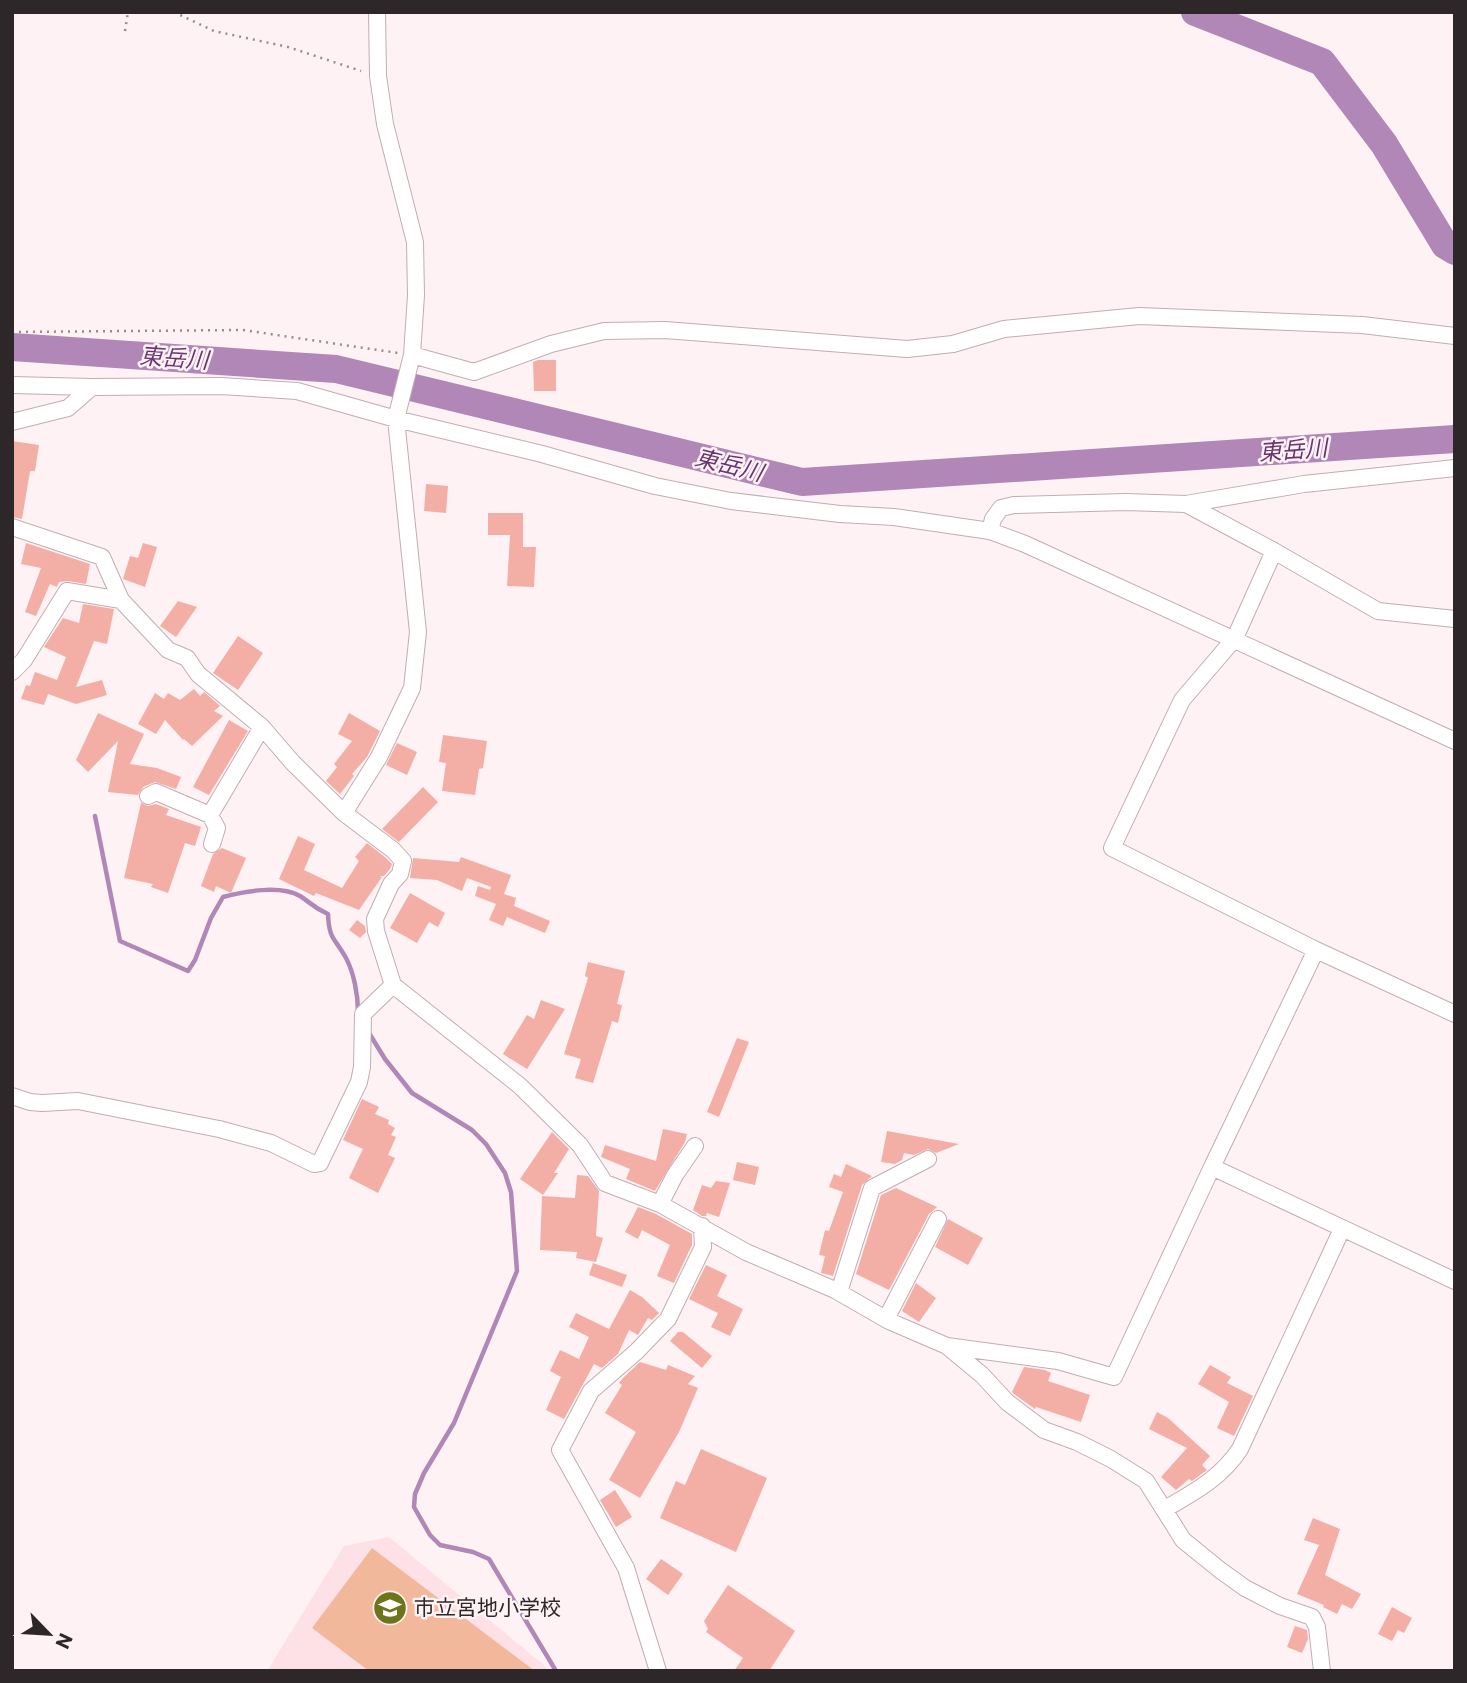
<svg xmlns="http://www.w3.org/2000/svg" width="1467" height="1683" viewBox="0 0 1467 1683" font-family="Commissioner,'Noto Sans JP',sans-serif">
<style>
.built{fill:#fde1e6}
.pitch{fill:#f1b89b}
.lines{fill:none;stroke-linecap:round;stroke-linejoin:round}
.stream{stroke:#b087b6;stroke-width:4.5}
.river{stroke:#b087b6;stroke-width:28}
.building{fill:#f3aea5}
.minor-casing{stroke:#c0aeb1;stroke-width:18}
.path{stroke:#958c8e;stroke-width:2.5;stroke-dasharray:2 5;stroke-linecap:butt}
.minor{stroke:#fff;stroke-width:16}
.labels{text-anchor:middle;stroke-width:5;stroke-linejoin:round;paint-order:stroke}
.poi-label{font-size:21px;fill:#2e2729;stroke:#fef2f4;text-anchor:start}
.water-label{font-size:23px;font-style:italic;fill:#6a3672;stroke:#fef2f4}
</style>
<rect width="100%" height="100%" fill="#fef2f4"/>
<path class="built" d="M389,1537L551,1671H267L344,1546Z"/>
<path class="pitch" d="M372,1548L535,1671H369L312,1628Z"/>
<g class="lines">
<path class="stream" d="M95,816L120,941L188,971L195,960L211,918L223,897C245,891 280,885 300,896C311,903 314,908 328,914C329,940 335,938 346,958C354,973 358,995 358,1012
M369,1033L385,1059L412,1093L472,1130L486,1144L505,1173L511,1192L517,1271L454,1423L424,1473L415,1494L414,1507L430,1535L440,1545L473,1552L489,1559L556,1671"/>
<path class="river" d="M1195,12L1322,62L1384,144L1445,245L1455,251
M12,347L336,369L802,482L1455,439"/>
</g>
<path class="building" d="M538,360H556V391H534L533,362Z
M12,441L39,445L35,471H30L22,519L12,517Z
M426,484L448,486L446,513L424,511Z
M488,513H523V547H536L534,587L507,586L510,535H488Z
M26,543L90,564L86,584L68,581L59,582L57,587L50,584L36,616L25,612L41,568L21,564Z
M143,543L157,547L145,587L123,579L130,556L138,558Z
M178,601L197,607L176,637L160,626Z
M83,604L114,609L107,644L94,641L76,687L102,680L107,695L76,704L48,694L44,705L21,699L26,685L30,686L35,672L57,680L66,657L44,647L63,618L79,623Z
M238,636L263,653L238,690L213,673Z
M194,689L200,696L204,692L218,704L220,706L214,711L223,716L192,746L184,739L183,740L165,720L156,734L138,724L155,693L164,699L168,693L180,700Z
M98,713L144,734L130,764L157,768L181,777L176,789L155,782L143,787L138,795L108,792L118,741L88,772L76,760Z
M349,713L380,731L367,757L352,774L354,776L340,794L326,781L337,767L334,764L352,741L338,734Z
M229,720L248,731L209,795L193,787Z
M443,735L487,741L483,768L479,769L475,795L442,791L446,763L439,762Z
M397,743L417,752L407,775L386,765Z
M423,787L438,802L399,842L382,829Z
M141,803L148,806L156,804L169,809L166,815L201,827L195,846L185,843L168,893L151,887L153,884L124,878Z
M298,836L315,844L304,870L342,888L359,861L355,857L367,843L386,858L392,864L390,869L384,876H380L382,877L359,910L316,893L314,896L279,879Z
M222,848L246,858L231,893L216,886L214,892L201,886L213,854Z
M461,857L511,875L504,894L516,898L514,906L550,921L545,933L507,917L503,926L489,920L496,904L475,896L478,886L490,890L491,887L467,878L462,891L437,880L410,878L413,858L459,862Z
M410,893L445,913L438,927L429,922L417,943L390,928Z
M357,920L365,926L366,932L360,938L349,930Z
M588,962L625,971L617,1004L622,1005L618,1023L612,1021L593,1083L575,1078L581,1059L564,1054L588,978L585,976Z
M541,1000L565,1009L527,1069L503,1054L527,1015L534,1019Z
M737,1038L749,1042L719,1117L707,1112Z
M362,1099L379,1107L375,1114L389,1120L388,1124L395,1128L391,1135L396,1137L388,1155L395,1158L378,1193L349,1178L363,1149L343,1140Z
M663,1129L687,1134L685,1142L655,1191L626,1179L630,1169L601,1157L605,1145L656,1161Z
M887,1131L959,1144L936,1153L928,1149L914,1155L904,1153L902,1160L895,1164L881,1162Z
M552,1132L569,1149L554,1173H558L543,1195L520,1179Z
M737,1162L759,1167L755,1185L733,1180Z
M846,1164L872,1176L862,1185L833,1276L821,1273L825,1256L819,1255L825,1230L829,1231L843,1192L829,1187L834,1174L841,1177Z
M577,1175L588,1176L599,1191L596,1236L603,1238L596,1262L576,1258L577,1252L540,1250L542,1196L575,1198Z
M716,1181L730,1183L719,1217L707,1213L706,1216H702L693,1210L702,1185L711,1188Z
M896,1188L937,1207L929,1214L889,1290L856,1274L881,1195Z
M638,1207L656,1214L692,1234V1245L674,1283L657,1276L670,1245L642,1230L638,1239L625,1232Z
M948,1219L983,1238L968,1265L935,1247Z
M593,1263L627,1275L622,1287L589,1275Z
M706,1265L727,1275L717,1296L743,1309L730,1336L711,1327L718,1313L689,1299Z
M916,1283L936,1298L919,1322L902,1311Z
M630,1290L642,1297L659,1313L652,1320L648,1318L638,1335L629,1330L618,1354L602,1368L594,1364L564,1419L546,1410L561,1377L550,1371L560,1350L579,1359L589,1337L569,1327L576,1313L609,1329Z
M678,1332H683L712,1356L702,1368L670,1341Z
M640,1362L666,1370L668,1365L695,1376L688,1384L698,1388L679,1432L640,1498L609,1480L636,1432L605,1413L622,1385L619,1383L623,1378Z
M1210,1365L1231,1377L1227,1383L1253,1396L1234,1436L1217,1428L1229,1402L1198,1384Z
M1024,1367L1045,1370L1051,1373L1048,1381L1090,1395L1081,1422L1036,1407L1035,1409L1014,1394L1012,1392Z
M1157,1412L1168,1418L1210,1456L1202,1465L1207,1470L1192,1481L1189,1479L1176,1490L1161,1477L1187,1448L1149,1429Z
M701,1449L767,1478L736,1552L660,1518L676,1481L685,1485Z
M615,1490L632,1517L616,1527L600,1500Z
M1313,1518L1340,1529L1325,1575L1361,1594L1352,1609L1342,1604L1337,1614L1323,1607L1324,1605L1297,1594L1319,1545L1304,1540Z
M661,1559L683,1574L668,1595L646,1579Z
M728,1585L795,1631L769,1671H734L743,1658L706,1632L708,1629L704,1621Z
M1392,1607L1412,1618L1404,1633L1398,1630L1392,1641L1378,1634Z
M1295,1626L1307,1630L1308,1639L1302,1653L1287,1647Z"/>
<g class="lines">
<g class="minor-casing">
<path id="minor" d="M412,355L474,372L551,344L604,331L665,330L907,349L953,344L1004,329L1139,316L1362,325L1455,336
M12,385L92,387L221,386L297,391L396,419L542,454L655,486L731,501L840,514L894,517L990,531L1025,544L1455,741
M12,422L68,408L92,387
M1186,504L1274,551L1235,638L1182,700L1112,848L1316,950L1455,1014
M12,527L102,557L121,600L168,650L187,658L198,674L262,727L293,763L344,813L393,850L403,861L400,874L391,884L375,919L376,931L393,985L520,1086L580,1145L605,1183L660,1204L746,1252L835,1290L889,1321L947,1346L982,1375L1007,1402L1044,1430L1077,1442L1111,1459L1146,1481L1183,1540L1220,1570L1245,1588L1280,1606L1312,1617L1317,1627L1322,1671
M990,531L993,519L1001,508L1014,505L1126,502L1186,504L1304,484L1455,468
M1274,551L1378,611L1455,619
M12,672L24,660L67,591L121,600
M148,796L156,792L210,815
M344,813L379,757L412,688L418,632L396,419L412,355L416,295L415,242L385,124L378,76L377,12
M212,844L217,828L210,815L262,727
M12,1096L30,1102L42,1103L78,1101L219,1129L271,1143L314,1164L320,1163L359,1082L362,1067L363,1014L393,985
M1212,1167L1316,950
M660,1204L675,1175L695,1146
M839,1292L872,1188L928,1159
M886,1319L938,1219
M947,1346L1058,1361L1114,1377L1212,1167L1455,1281
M1165,1509C1194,1492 1221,1478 1240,1449L1342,1229
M658,1671L626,1568L560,1450L591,1391L636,1352L668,1319L703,1247L702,1226"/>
</g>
<path class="path" d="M174,12L214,31L288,47L361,71
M125,31L128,12
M12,332L243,330L398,353"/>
<use href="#minor" class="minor"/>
</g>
<defs>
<g id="school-disc" transform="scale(1.75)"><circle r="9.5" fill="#6c741c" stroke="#fef2f4"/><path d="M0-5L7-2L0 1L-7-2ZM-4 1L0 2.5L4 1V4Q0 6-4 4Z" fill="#fff"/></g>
</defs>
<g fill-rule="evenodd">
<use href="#school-disc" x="390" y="1608"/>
</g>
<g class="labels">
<g class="poi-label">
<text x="414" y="1615">市立宮地小学校</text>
</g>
<g class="water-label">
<text transform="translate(174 358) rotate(4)" y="8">東岳川</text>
<text transform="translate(1293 450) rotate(-4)" y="8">東岳川</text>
<text transform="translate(729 465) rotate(14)" y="8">東岳川</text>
</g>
</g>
<rect width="1467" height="1683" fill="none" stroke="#2e2729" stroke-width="28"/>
<g transform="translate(49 1634) rotate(115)" stroke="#fef2f4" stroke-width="5" paint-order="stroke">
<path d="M0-5L12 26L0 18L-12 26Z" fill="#2e2729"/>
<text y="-10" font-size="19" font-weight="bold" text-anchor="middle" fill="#2e2729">N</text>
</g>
</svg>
